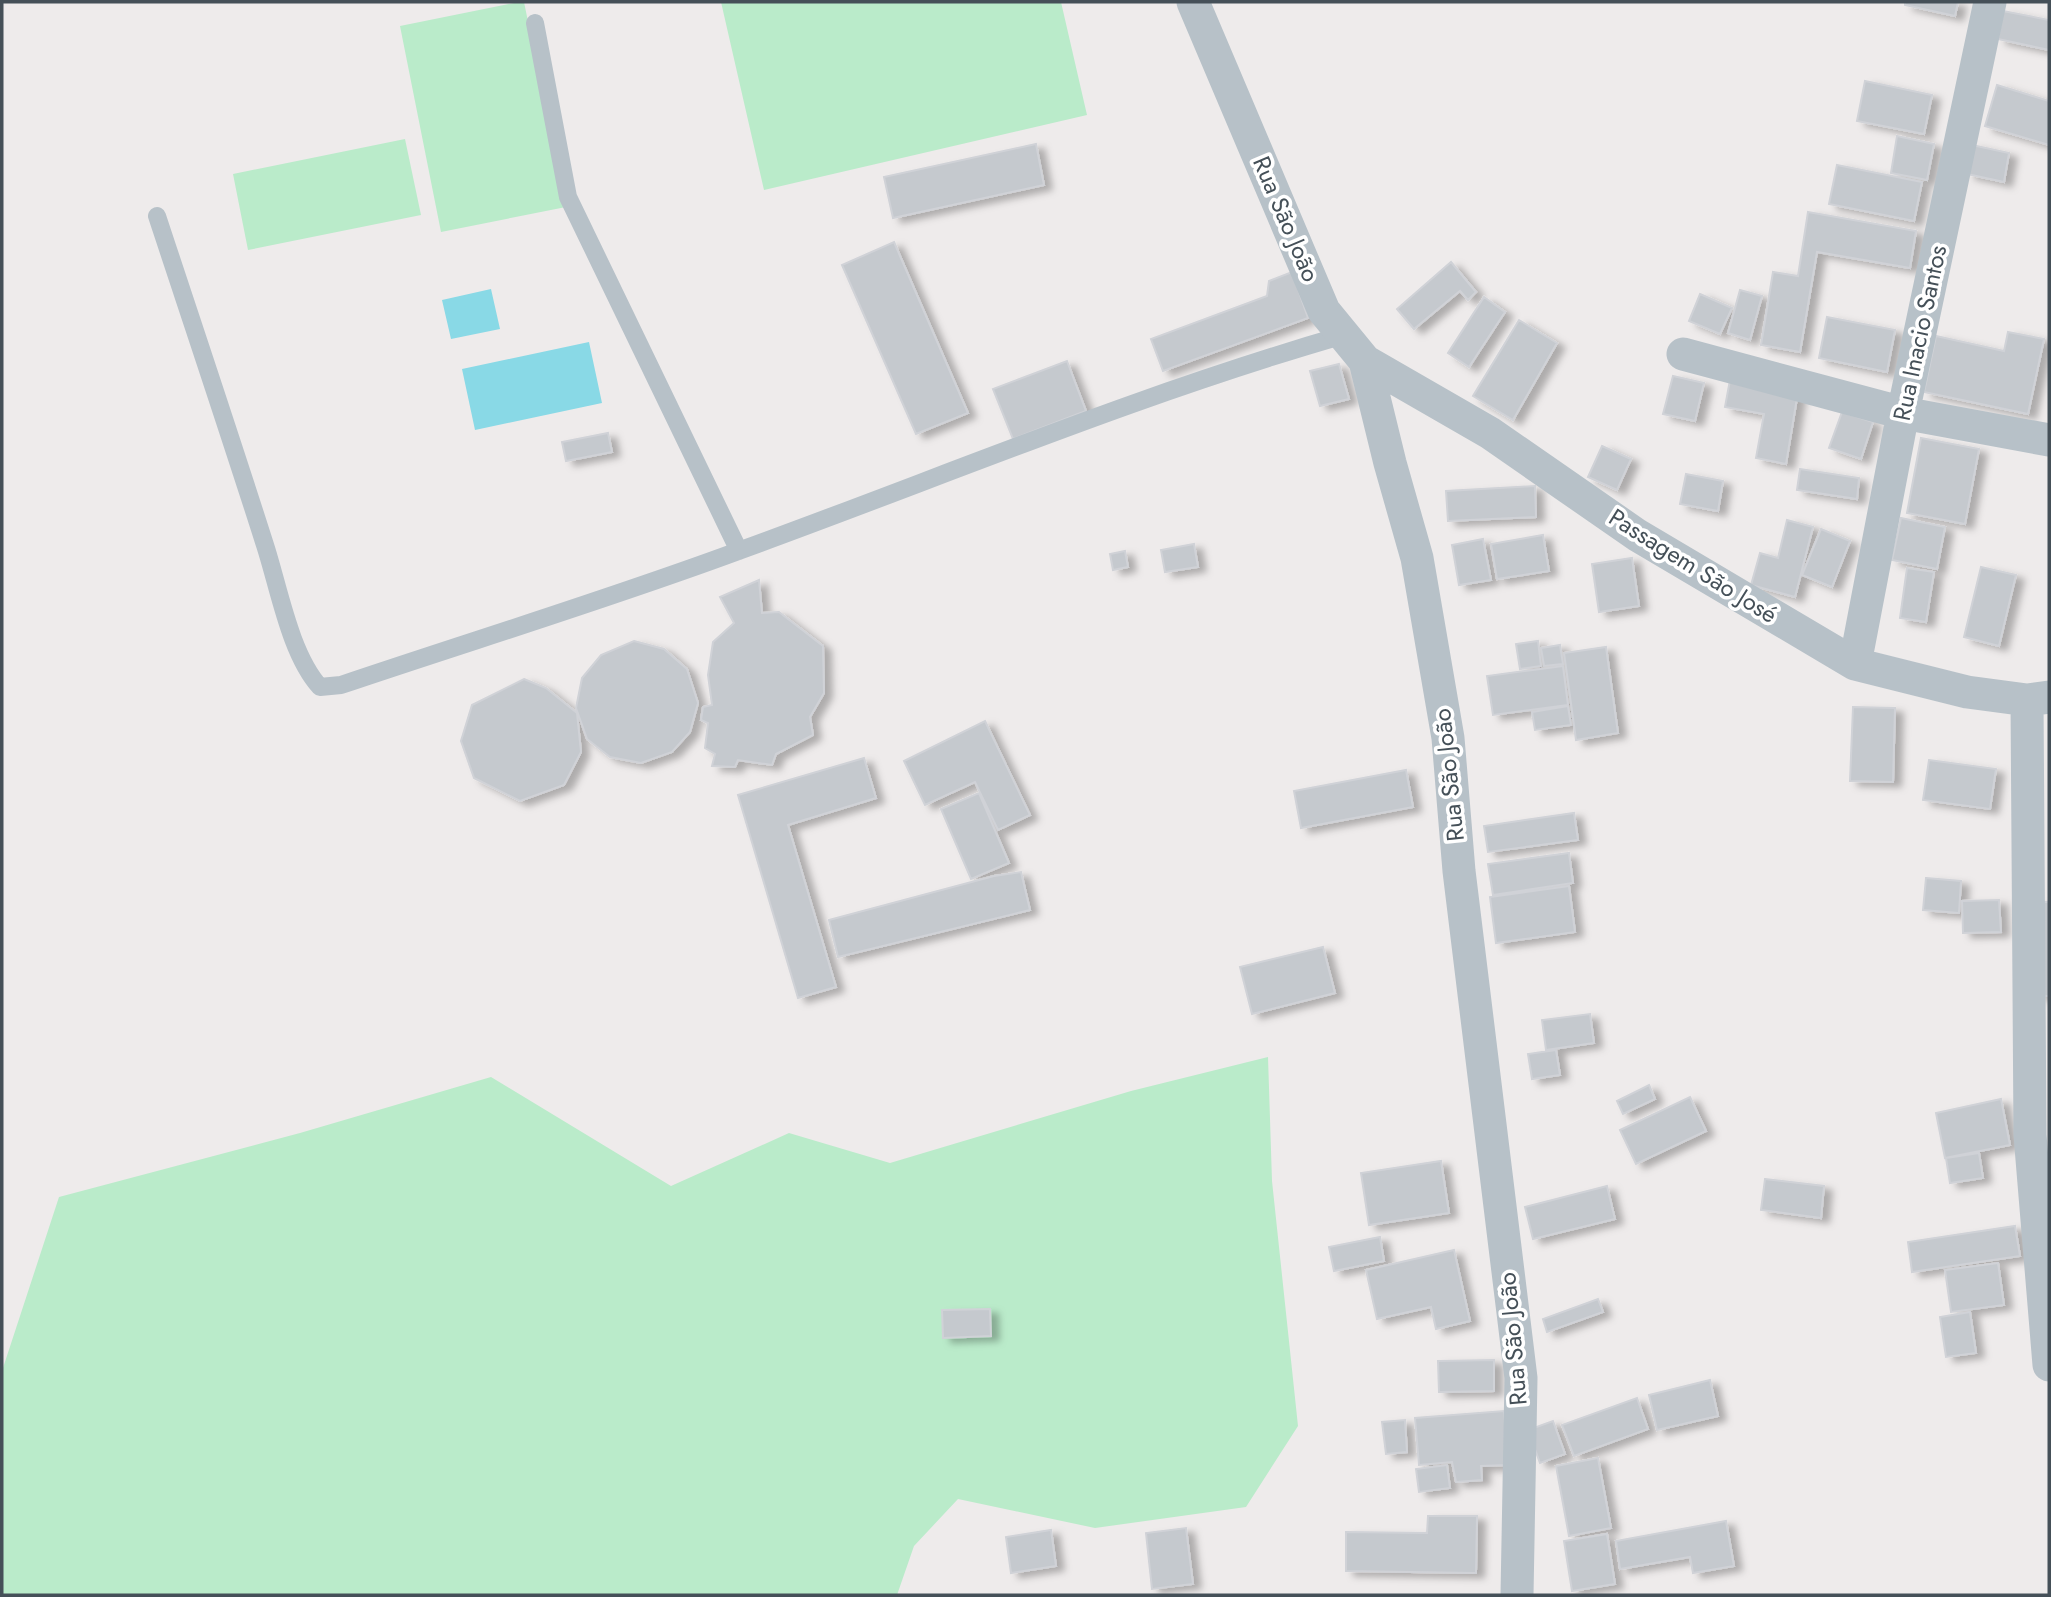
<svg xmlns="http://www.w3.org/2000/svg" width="2051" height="1597" viewBox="0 0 2051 1597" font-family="Jost,sans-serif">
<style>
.green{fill:#baebca}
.water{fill:#89d9e6}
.building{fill:#c5c9ce;stroke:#d0d2d7;stroke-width:2;filter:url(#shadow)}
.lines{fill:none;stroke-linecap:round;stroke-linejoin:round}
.service{stroke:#b7c1c8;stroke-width:18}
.minor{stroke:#b7c1c8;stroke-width:33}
.labels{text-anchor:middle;stroke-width:7;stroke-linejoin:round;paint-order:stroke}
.street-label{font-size:24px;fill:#455058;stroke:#fff}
</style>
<defs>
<filter id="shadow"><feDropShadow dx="8" dy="4.5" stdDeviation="3.5" flood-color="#0004"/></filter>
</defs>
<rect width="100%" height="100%" fill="#eeebeb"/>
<path class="green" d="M519,2H524L566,207L441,232L400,26Z
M721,2H1061L1087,115L764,190Z
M405,139L421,215L248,250L233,174Z
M1268,1057L1272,1181L1298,1426L1246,1507L1095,1528L958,1499L914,1546L897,1595H2V1371L59,1197L300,1133L491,1077L671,1186L789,1133L890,1163L1131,1091Z"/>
<path class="water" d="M491,289L500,329L451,339L442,300Z
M589,342L602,403L475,430L462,369Z"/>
<path class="building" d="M1905,2H1958L1955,16L1905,5Z
M2003,11L2049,20V50L1998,39Z
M1865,81L1932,95L1924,134L1857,121Z
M1997,85L2049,101V145L1985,126Z
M1897,136L1934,144L1927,180L1891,173Z
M1036,144L1044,185L893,218L884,177Z
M1972,145L2009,153L2004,182L1967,174Z
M1837,165L1922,182L1914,221L1829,204Z
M1808,212L1916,231L1910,268L1817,252L1800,352L1761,345L1773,272L1798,276Z
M894,242L968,413L916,434L842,265Z
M1451,262L1476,292L1468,300L1460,291L1414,329L1397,309Z
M1292,272L1308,318L1163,371L1151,339L1267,296L1269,281Z
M1740,290L1762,296L1750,340L1728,333Z
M1700,294L1732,308L1720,334L1689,321Z
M1484,297L1505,312L1469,367L1448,353Z
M1827,317L1895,330L1887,372L1819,358Z
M1519,320L1557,343L1513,420L1473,396Z
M2008,332L2044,339L2028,414L1924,392L1936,336L2004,351Z
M1067,361L1086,411L1013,439L993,389Z
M1339,364L1349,399L1320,406L1310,371Z
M1673,376L1704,383L1695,421L1663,414Z
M1730,380L1798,392L1786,464L1756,458L1764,414L1725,407Z
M1842,412L1873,422L1861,459L1829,448Z
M608,433L612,452L566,461L562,442Z
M1921,438L1979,449L1965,524L1907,513Z
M1602,446L1631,459L1617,490L1588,477Z
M1800,469L1859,478L1857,499L1797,490Z
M1686,474L1723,481L1718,511L1680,504Z
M1535,486L1536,517L1448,521L1446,491Z
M1901,518L1945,527L1937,569L1892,560Z
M1787,520L1813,527L1795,597L1751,585L1760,553L1778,558Z
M1821,529L1850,541L1832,587L1802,575Z
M1543,535L1549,571L1497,579L1491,544Z
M1483,539L1491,580L1459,585L1452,545Z
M1194,544L1198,567L1165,572L1161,550Z
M1125,551L1128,567L1113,570L1110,554Z
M1632,558L1639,606L1599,612L1592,564Z
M1981,567L2016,575L1999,646L1964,637Z
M1907,568L1934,572L1926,622L1900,618Z
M759,580L762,613L779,612L823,646L824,693L810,717L813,735L776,754L772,765L738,760L735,767L712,766L715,754L705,748L708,723L701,720L703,707L712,705L708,675L713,642L734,623L720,597Z
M634,641L664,649L687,669L698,703L690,732L672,752L641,763L610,757L587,739L576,708L582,678L601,655Z
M1538,641L1541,666L1520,669L1516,644Z
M1560,645L1563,664L1544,666L1541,648Z
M1606,647L1618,733L1576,740L1564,653Z
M1563,666L1568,705L1493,715L1487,676Z
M524,679L546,688L577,713L581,752L564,785L520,801L474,778L461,741L472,705Z
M1568,706L1571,725L1535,730L1532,712Z
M1853,707L1895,708L1893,782L1850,781Z
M985,721L1030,815L998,830L975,782L925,805L904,761Z
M864,758L876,798L788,825L836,987L798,998L738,795Z
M1929,760L1996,769L1990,809L1923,800Z
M1406,770L1413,807L1301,828L1294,791Z
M979,793L1009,863L971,879L941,809Z
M1574,813L1578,840L1488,852L1484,826Z
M1569,853L1573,883L1493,895L1488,864Z
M1021,872L1030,910L838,957L829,920L994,876Z
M1926,878L1961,881L1959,913L1923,910Z
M1569,886L1575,932L1496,943L1490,897Z
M1999,900L2001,932L1963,933L1962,901Z
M2036,902H2049V996H2038Z
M1323,947L1335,993L1252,1014L1240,967Z
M1590,1014L1594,1043L1546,1050L1542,1020Z
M1556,1050L1560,1075L1532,1079L1528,1054Z
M1649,1085L1655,1099L1623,1114L1617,1101Z
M1690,1097L1706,1131L1636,1164L1620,1130Z
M2001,1099L2010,1145L1945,1158L1936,1113Z
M1979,1153L1983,1178L1950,1183L1946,1158Z
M1441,1161L1449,1213L1369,1225L1361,1173Z
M1765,1179L1824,1186L1821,1218L1761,1210Z
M1607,1186L1615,1219L1533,1239L1525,1207Z
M2015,1226L2020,1256L1912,1272L1908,1242Z
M1380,1237L1384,1261L1334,1271L1329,1247Z
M1454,1250L1470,1321L1436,1329L1431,1307L1377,1319L1366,1270Z
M1998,1263L2004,1305L1951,1312L1945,1270Z
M1598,1299L1603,1312L1547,1332L1543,1319Z
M990,1309L991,1336L943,1338L942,1310Z
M1970,1312L1976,1353L1946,1357L1940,1317Z
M1494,1360V1391L1439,1392L1438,1361Z
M1710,1380L1718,1416L1657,1430L1649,1395Z
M1637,1398L1648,1429L1574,1456L1562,1425Z
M1504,1411L1508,1465L1481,1466L1482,1480L1456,1482L1452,1462L1419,1465L1415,1418Z
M1405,1420L1407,1452L1386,1454L1382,1422Z
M1553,1421L1565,1454L1540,1463L1528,1430Z
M1598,1458L1611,1528L1569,1536L1556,1466Z
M1447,1465L1450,1488L1419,1492L1416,1469Z
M1428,1516H1477L1476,1573L1346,1571V1532L1427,1533Z
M1726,1521L1734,1566L1693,1573L1690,1557L1620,1569L1616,1541Z
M1186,1528L1193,1584L1152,1589L1146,1533Z
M1051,1530L1056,1566L1011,1573L1006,1537Z
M1607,1534L1615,1584L1572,1591L1564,1541Z"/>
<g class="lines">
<path class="service" d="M535,23L568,197L739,551
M157,216C193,325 230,435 265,545C279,588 290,654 320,687L341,685C474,640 609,599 741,550C942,477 1139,394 1344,335"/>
<path class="minor" d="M1193,2L1324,311L1365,361L1390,463L1417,558L1448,738L1459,871L1521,1378L1517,1595
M1683,354L1903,413L2049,440
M1365,361L1490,433L1637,535L1855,664L1967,692L2027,700L2049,697
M1855,664L1903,413L1990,2
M2027,700L2030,1135L2049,1365"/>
</g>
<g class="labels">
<g class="street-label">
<text transform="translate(1286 219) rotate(67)" y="8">Rua São João</text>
<text transform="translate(1920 333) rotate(-78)" y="8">Rua Inacio Santos</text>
<text transform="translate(1693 566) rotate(32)" y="8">Passagem São José</text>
<text transform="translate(1449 775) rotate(-96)" y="8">Rua São João</text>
<text transform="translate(1513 1339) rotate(-95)" y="8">Rua São João</text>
</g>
</g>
<rect width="2051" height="1597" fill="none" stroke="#455058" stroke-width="7"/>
</svg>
